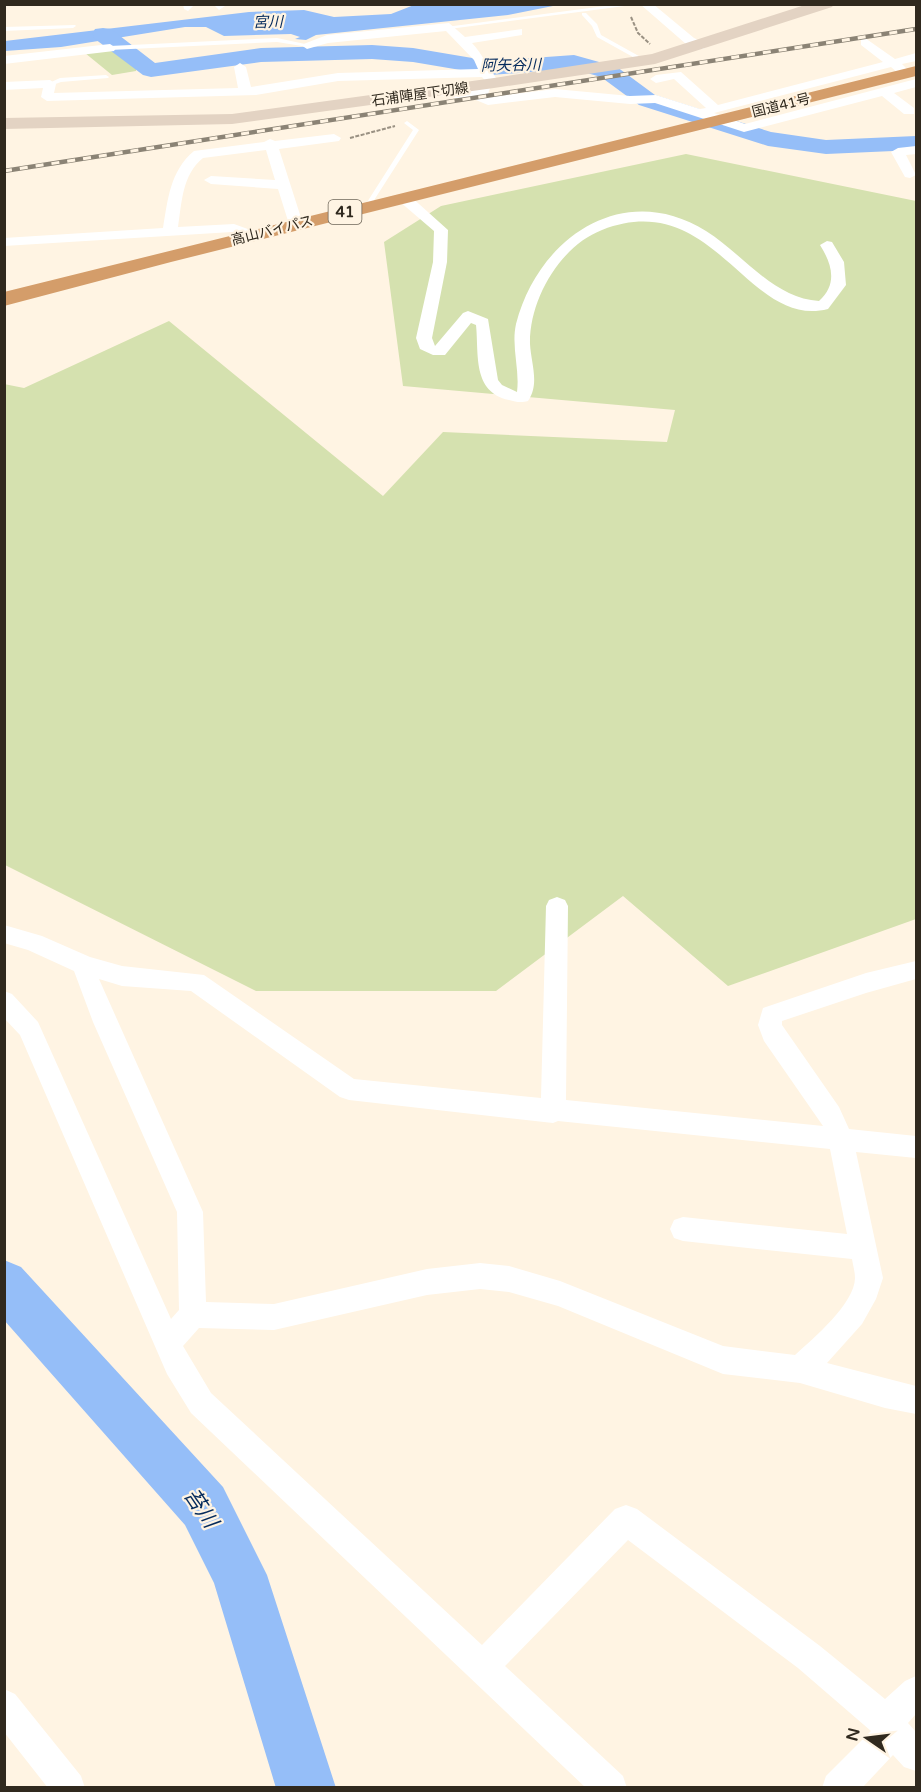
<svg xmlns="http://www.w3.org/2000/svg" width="921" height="1792" viewBox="0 0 921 1792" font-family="'Varela Round','Noto Sans JP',sans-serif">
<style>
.green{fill:#d5e1af}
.water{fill:#95bef8}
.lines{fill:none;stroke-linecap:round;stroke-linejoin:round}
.river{fill:#95bef8;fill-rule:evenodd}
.path{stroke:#9a9183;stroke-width:2;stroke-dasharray:4 1.5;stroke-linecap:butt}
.lane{fill:#fff;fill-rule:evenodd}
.street{fill:#fff;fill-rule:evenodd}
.secondary{fill:#e3d3c3;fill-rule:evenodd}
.highway{fill:#d49d6a;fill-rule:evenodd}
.rail-casing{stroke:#8b8375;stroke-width:4.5}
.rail{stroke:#fff4e3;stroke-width:3;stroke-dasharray:8;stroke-linecap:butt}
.labels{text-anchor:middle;stroke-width:4.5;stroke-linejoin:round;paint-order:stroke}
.far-street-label{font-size:14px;fill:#30291e;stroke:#fff4e3}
.far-water-label{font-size:15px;font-style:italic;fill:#042a5c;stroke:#fff4e3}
.shield{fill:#fff4e3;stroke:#6e6659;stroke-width:1.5}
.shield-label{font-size:15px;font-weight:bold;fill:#30291e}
.near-water-label{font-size:21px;font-style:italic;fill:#042a5c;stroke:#fff4e3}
</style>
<rect width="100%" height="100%" fill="#fff4e3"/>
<path class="green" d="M112,50L136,62V71L112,75L85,53Z
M686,154L916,201V919L728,986L623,896L496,991H256L5,865L4,384L24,388L169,321L383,496L443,432L667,442L675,410L403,386L384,242L441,206Z"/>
<path class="water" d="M414,5H558L508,15L316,35L306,40L295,39L300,37L291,34L224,36L206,27H185L61,47L5,51V41L249,12L304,10L334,17L391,14Z"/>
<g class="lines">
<path class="river" d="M103,28L111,29L155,63L261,48L372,45L413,48L490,61L574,55L617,67L655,95L771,132L826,140L916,136V150L826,154L768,146L639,105L601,77L573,69L490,75L413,62L372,59L261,62L151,77L143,75L95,39L92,34L95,29Z
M4,1260L21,1267L223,1487L267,1575L336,1788H276L214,1583L185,1525L4,1320Z"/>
<path class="path" d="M631,17L638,33L650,44
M350,138L395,126"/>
<path class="lane" d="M620,4H640L449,29L446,27Z
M582,13H586L597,24L601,35L646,60V62H642L597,37L592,26L582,15Z
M75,25L76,26L73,28L4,31V27Z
M277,38L305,44L302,46L277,42L110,50L107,48L110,46Z
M106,75L109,77L108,78L61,82L50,86L47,84L60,78Z
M407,121L419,130L369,208H365L364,207L413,130L404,123Z"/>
<path class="street" d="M183,4H195L188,11L184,9Z
M213,4H225V6L219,10Z
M640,4H653L694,38L709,45L703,49L686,44Z
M449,23L465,37L522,29V35L472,43C483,55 489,69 499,82L497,85H489L482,77L338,81L256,95L47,101L41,97L43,88L4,90V82L50,80L56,84L54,93L238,88L234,67L240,63L246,67L251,87L338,73L478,69L474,60L446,31L328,43L307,49L301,45L327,35Z
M865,38L895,59L916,53V61L902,64L908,70L906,73H898L891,67L714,113L745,124L916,79V87L894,93L914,108V114H904L882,96L744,132L655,103L630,104L555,97L488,105L471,98H448L430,92L436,88L470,91L484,84L490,88L488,94L485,95L490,97L555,89L630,96L656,95L700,109L706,108L674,79L656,83L650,79L656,75L681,72L718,105L883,62L861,45V39Z
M110,44L116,48L114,51L4,64V56Z
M334,134L341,138L339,141L279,149L303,224L301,227L296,228L289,224L278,189L211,184L204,180L211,176L275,180L266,150L203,158C182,175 182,202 178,227L234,224L256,232L258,235L256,238L251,239L232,232L4,246V238L163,228C168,199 170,171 194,151L264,142L270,139L275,141Z
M916,146V154L906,155L916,175L910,178L905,177L891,152L898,148Z
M404,194L409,195L448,230L447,262L432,338L435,346L463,313L468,311L488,319L498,380L502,385L517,392C520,369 511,347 516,324C538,238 623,179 706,231C743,254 774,299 819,301C838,284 832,264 820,245L827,241L832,242L844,262L846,285L828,309C747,330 715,186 602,230C560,246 529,300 530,344C531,363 540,384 528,401C521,403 516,402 509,400C472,392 479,354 476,325L471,323L445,355H433L420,349L416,338L433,262L434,231L399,201V195Z
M557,897L565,900L568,906L566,1100L823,1126L764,1041L758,1025L763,1008L866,973L916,961V979L866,993L782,1021V1025L839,1107L849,1129L916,1136V1158L856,1152L883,1278L876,1299L862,1324L827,1363L916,1386V1414L885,1408L800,1383L723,1374L558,1306L509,1292L480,1289L427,1295L274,1330L199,1328L183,1346L211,1393L482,1645L615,1509L626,1505L637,1509L820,1646L885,1699L905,1681L916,1676V1714L908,1723L916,1732V1771L904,1767L893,1755L862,1788H822L826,1776L871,1731L798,1668L628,1540L505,1666L623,1776L627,1788H586L191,1413L167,1374L20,1035L4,1018V991L12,994L38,1022L171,1319L179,1310L177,1212L93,1022L74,971L28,950L4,943V925L42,936L90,957L122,966L204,975L354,1079L541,1098L546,906L549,900ZM99,979L122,986L191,991L340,1097L349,1100L553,1123L558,1121L830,1149L847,1234L683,1217L674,1220L670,1229L674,1238L683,1241L852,1259C853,1265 855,1272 855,1278C855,1303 813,1339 795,1355L723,1346L560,1281L509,1266L480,1263L427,1269L274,1304L206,1302L203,1212Z
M4,1689L15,1694L81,1776L85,1788H48L4,1732Z"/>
<path class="secondary" d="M808,4H834L832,7L655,64L494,88L232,124L4,129V118L232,114L494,78L652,54Z"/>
<path class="highway" d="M916,66V76L171,262L4,306V292Z"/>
<g class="rail-casing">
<path id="rail" d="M4,171L916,29"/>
</g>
<use href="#rail" class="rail"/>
</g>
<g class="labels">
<g class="far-street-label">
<text transform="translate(420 94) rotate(-8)" y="5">石浦陣屋下切線</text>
<text transform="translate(781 105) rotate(-14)" y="5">国道41号</text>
<text transform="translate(272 230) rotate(-14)" y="5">高山バイパス</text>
</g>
<g class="far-water-label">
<text transform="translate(268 22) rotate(-1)" y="5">宮川</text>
<text transform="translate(511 65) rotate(-1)" y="5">阿矢谷川</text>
</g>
<rect class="shield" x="328.5" y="200" width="33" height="24" rx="4.5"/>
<g class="shield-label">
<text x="345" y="217">41</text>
</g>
<g class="near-water-label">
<text transform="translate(201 1508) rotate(56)" y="7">苔川</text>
</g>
</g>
<rect width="921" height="1792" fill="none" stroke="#30291e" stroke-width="12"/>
<g transform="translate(867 1738) rotate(284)" stroke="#fff4e3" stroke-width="4.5" paint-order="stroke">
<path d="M0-4.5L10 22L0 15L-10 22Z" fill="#30291e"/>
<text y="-9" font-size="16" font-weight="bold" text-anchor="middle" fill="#30291e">N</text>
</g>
</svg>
